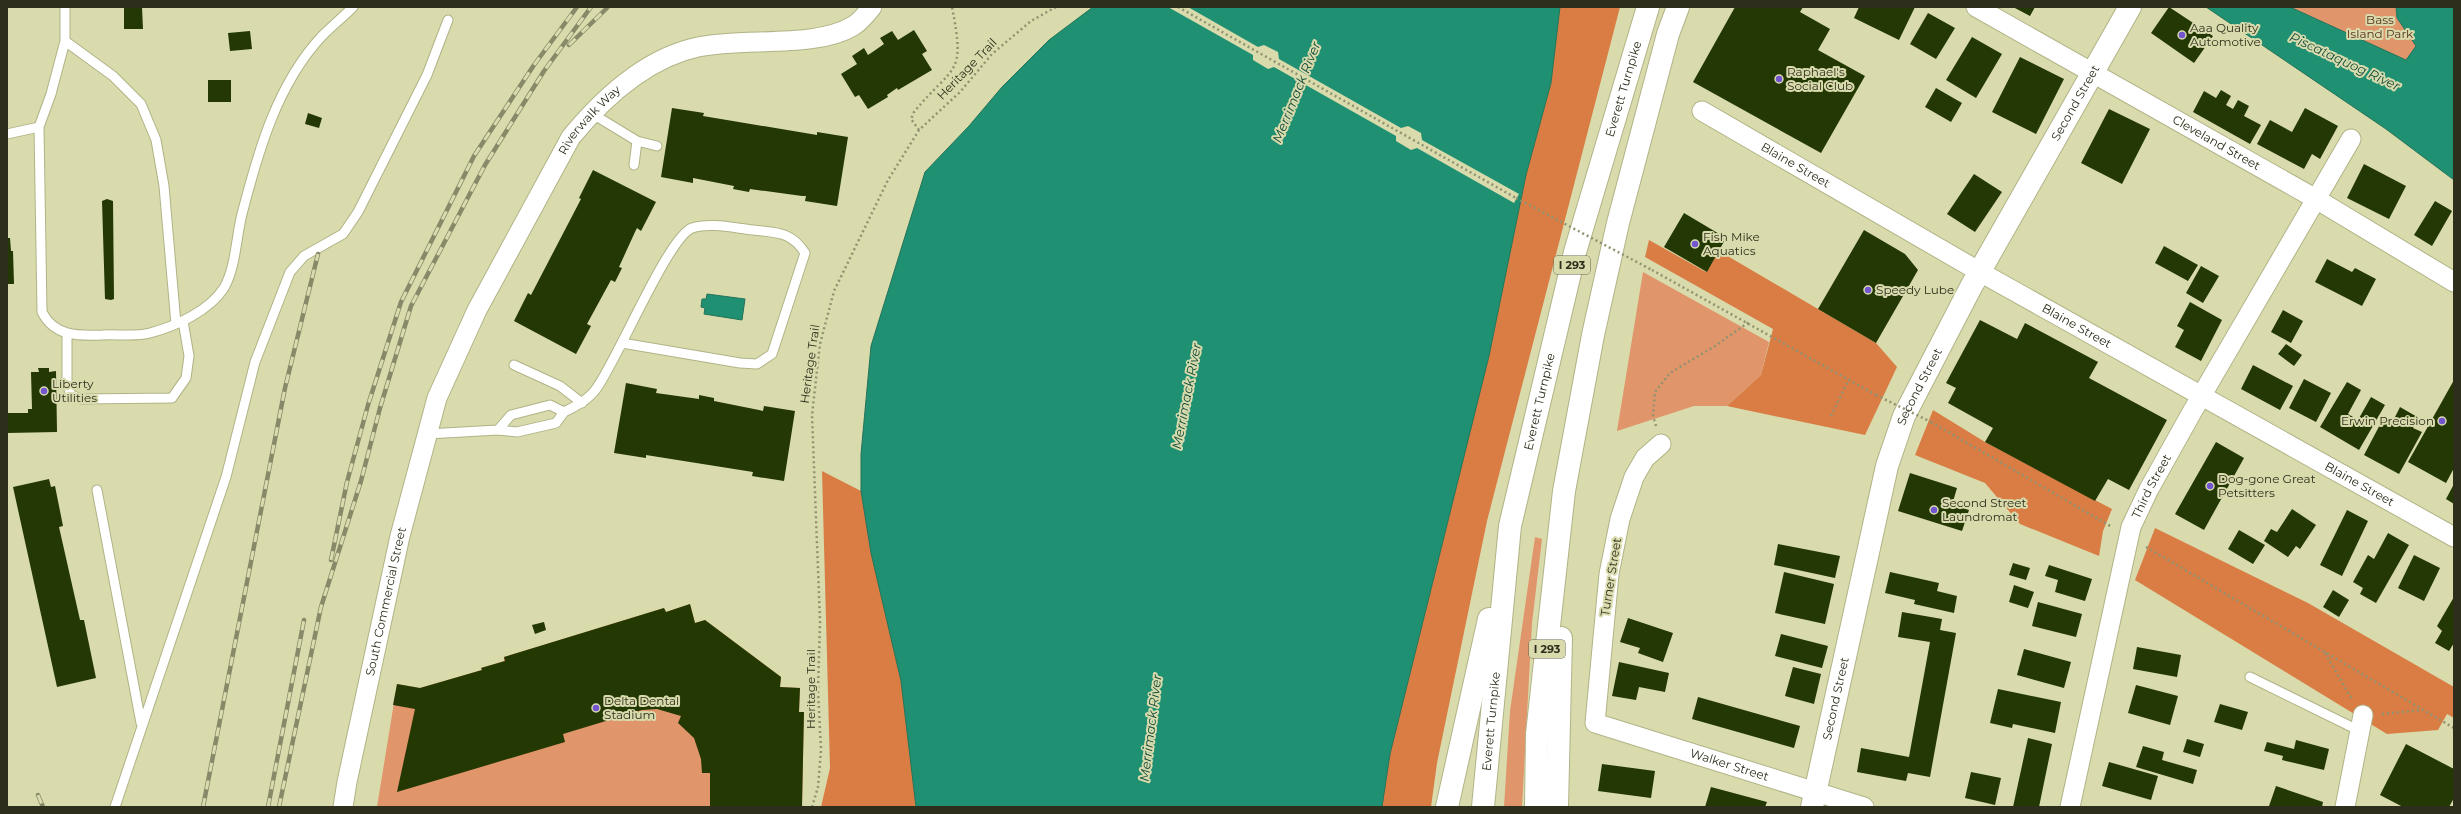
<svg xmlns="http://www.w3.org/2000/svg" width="2461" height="814" viewBox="0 0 2461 814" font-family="Montserrat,sans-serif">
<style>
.green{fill:#e1956a}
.forest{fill:#d97d45}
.water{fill:#1f9072;stroke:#247358}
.pier{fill:#d9dbad}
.building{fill:#233803}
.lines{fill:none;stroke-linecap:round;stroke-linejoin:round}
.service-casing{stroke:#b1b386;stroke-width:11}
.minor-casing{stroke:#b1b386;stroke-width:21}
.secondary-casing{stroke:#b1b386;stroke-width:24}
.motorway-casing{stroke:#b1b386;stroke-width:24}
.path{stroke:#919270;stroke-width:2.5;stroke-dasharray:2 3;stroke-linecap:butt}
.service{stroke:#fff;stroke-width:9}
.minor{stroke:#fff;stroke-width:19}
.secondary{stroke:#fff;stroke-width:22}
.motorway{stroke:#fff;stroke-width:22}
.rail-casing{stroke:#888968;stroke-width:4.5}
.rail{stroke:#d9dbad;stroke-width:3;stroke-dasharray:9;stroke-linecap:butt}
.path-bridge{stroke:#919270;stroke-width:2.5;stroke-dasharray:2 3;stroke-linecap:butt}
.poi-dot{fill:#7255cf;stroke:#d9dbad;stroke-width:1.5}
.labels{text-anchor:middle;stroke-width:4;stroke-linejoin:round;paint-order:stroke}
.shield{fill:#d9dbad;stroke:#616248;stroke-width:1}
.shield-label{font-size:11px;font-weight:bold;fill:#2e2e1c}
.park-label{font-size:12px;fill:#58321b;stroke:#d9dbad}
.poi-label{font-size:12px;fill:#2e2e1c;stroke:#d9dbad;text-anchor:start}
.street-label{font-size:12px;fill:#2e2e1c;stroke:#d9dbad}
.water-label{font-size:13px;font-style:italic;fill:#104b3b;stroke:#d9dbad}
</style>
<rect width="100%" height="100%" fill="#d9dbad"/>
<path class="green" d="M2290,7H2396L2397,18L2416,46L2406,60Z
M1643,272L1769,342L1761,375L1727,406H1694L1617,431Z
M1535,537L1542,539L1532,623L1522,807H1504L1510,711Z
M690,604L695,623L705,620L781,677L780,687L800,688L799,712H804L802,807H377L397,684L420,688L482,670L481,668L504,661V657L664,608L666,612Z"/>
<path class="forest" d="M1560,7H1620L1487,521L1437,763L1431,807H1382L1390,754L1489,356L1526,175L1551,83Z
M1649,240L1706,272L1719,251L1876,343L1897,367L1865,435L1727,406L1761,375L1773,329L1645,257Z
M1933,410L1985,442L2112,509L2103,531L2099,556L2020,524L1985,483L1915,455Z
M822,471L861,491L871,553L901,681L916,807H821L830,768Z
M2155,528L2308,603L2454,687V718L2447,714L2438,730L2387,734L2135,580Z"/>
<path class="water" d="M1093,7H1560L1551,83L1526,175L1489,356L1390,754L1382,807H916L901,681L871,553L861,491V454L871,346L925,172L969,126L1002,87L1049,40Z
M2206,7H2290L2406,60L2416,46L2397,18L2396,7H2454V180L2386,129Z
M707,294L745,299L742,320L704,314L705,308L701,307L702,299H706Z"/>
<path class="pier" d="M1168,7H1188L1258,47L1264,45L1278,52L1279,59L1401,128L1408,126L1421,133L1422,140L1519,194L1514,203L1417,148L1411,150L1396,141V136L1274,67L1268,69L1253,60V55Z"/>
<path class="building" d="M124,7H142L143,29H124Z
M1735,7H1803L1800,12L1830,29L1818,50L1865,76L1821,153L1693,82Z
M1859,7H1915L1899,40L1854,18Z
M2013,7H2035L2030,16Z
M2169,7L2213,36L2194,63L2151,33Z
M1928,13L1955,28L1936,59L1910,44Z
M914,30L927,51L922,54L932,70L898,90L897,88L887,95L888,97L868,109L859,95L855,97L841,74L857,64L852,56L864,48L868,55L874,51L884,44L880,38L892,31L898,40Z
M250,31L252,49L230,51L228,33Z
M1972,37L2002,54L1976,98L1946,80Z
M2020,57L2064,79L2036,134L1992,112Z
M208,80H231V102H208Z
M1936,88L1962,103L1951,122L1925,107Z
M2221,90L2231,96L2226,105L2233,109L2238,100L2249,106L2244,116L2261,125L2250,144L2193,112L2204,91L2216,98Z
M672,108L704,113L703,116L817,135V132L848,137L837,206L805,201L806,196H802L750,189L749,192L733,189L734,186L693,178V183L661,177Z
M2305,108L2338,126L2320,159L2312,154L2304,169L2257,144L2270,120L2292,132Z
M2109,109L2150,129L2122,184L2081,163Z
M308,113L322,118L319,128L305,124Z
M2364,164L2406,186L2389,219L2347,198Z
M593,170L656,202L641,231L637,228L635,232L619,267L622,268L615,282L611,280L587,324L591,326L576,354L514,321L528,293L531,295L581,199L579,198Z
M1974,174L2002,192L1975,232L1947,214Z
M107,199L113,201L114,299L111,300L105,299L102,201Z
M2435,201L2452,211L2432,246L2414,235Z
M1684,213L1726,238L1707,272L1664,247Z
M1864,230L1905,254L1918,270L1876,343L1818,309Z
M7,238H10L11,251H13L14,284H7Z
M2164,246L2198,265L2188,281L2155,263Z
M2327,259L2352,272L2355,268L2376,279L2362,306L2315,282Z
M2201,266L2219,276L2203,303L2186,293Z
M2190,302L2222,320L2201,361L2175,347L2184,330L2177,326Z
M2283,310L2303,321L2291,343L2271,332Z
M1980,320L2017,339L2025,323L2098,362L2089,378L2167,420L2129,490L2108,479L2095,501L1985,442L1993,428L1948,403L1956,388L1946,383Z
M2286,344L2302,355L2294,366L2278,354Z
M2253,365L2293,386L2280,410L2241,389Z
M38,368H49V372L56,371L57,432L7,433V413H28V409H32L31,372H39Z
M2304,379L2331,393L2316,422L2289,408Z
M2454,380V468L2446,483L2408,462Z
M2347,382L2361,390L2348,414L2358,420L2371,397L2385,405L2359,450L2320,427Z
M626,383L657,389L656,393L699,399V395L714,398V401L759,410L763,411L764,406L795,411L784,481L752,476L753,472L646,455V458L614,453Z
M2400,407L2419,418L2413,428L2422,432L2399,474L2364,455L2384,417L2393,421Z
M2216,442L2244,458L2204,530L2175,514Z
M1910,473L1957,488L1952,505L1969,510L1962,531L1898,511Z
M49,479L51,487L55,486L63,526L59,527L80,620H84L96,678L57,687L13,487Z
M2454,484V504L2446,499Z
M2292,509L2316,525L2300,549L2296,546L2288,557L2264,541L2271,529L2277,532Z
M2347,510L2368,521L2342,576L2320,565Z
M2239,530L2265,545L2253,564L2228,549Z
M2388,533L2409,545L2376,603L2360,594L2363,588L2353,582L2368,555L2374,559Z
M1778,544L1840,556L1835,578L1774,565Z
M2414,555L2440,568L2424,601L2398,588Z
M2013,563L2030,568L2026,580L2009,575Z
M2049,565L2092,579L2085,601L2055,592L2058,580L2045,576Z
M1784,572L1834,584L1825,624L1775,613Z
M1890,572L1939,583L1937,591L1957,596L1954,613L1914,604L1915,600L1885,593Z
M2014,585L2034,592L2028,608L2009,602Z
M2333,590L2349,600L2339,617L2323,607Z
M2454,597V643L2449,651L2435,643L2442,631L2437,626Z
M2038,602L2082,614L2076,637L2032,626Z
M690,604L695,623L705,620L781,677L780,687L800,688L799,712H804L802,807H710V773H702L701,759L694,738L678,723L681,716L657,709L642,710L563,734L565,742L397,792L415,709L393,705L397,684L420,688L482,670L481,668L505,661L504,657L664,608L666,612Z
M1902,612L1942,619L1940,630L1956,633L1930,777L1908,773L1906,781L1857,772L1861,748L1909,757L1930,642L1898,637Z
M1628,618L1673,633L1663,662L1638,653L1640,648L1620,642Z
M544,622L546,630L535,634L532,625Z
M1781,634L1828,646L1822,668L1775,656Z
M2137,647L2181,655L2177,677L2133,669Z
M2024,649L2071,662L2064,688L2017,675Z
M1619,662L1669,673L1665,692L1639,687L1636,700L1612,696Z
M1793,667L1821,674L1814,704L1785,696Z
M2136,685L2178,696L2170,725L2128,713Z
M1998,689L2061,702L2055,733L2013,724L2012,728L1990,723Z
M1698,697L1800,726L1794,748L1692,719Z
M2220,704L2248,712L2242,730L2214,722Z
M2028,738L2052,744L2039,807H2013Z
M2187,739L2204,744L2200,757L2183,752Z
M2296,740L2329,749L2324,770L2282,760L2283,756L2264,751L2267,742L2294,749Z
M2406,744L2454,769V798L2449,807H2403L2380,795Z
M2143,746L2164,752L2162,760L2197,770L2193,784L2136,767Z
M2109,762L2158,776L2151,800L2102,786Z
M1602,764L1655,771L1651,798L1598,791Z
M1971,772L2001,778L1995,805L1965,798Z
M2276,786L2323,802L2322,807L2269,806Z
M1711,787L1767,802L1765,807H1705Z"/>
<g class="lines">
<g class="service-casing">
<path id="service" d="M65,7V41L51,94L39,127L42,312C54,336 77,336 102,335C117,334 136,337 150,333C176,326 209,311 224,288C236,267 236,237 242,214C258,152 277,84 322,36C332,26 343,17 353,7
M65,41L113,76L141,104L156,140L164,186L176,324
M591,113L637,141L634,165
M7,134L39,127
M637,141L657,146
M67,334V384L71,395L81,399L172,398L186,378L189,356L183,321
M514,365L560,386L582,403
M550,405L564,412L556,423L517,432L498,430L511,415Z
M564,412C576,406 588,400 596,389C617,361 668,237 692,228C710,222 734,228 753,230C776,233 791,231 805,253L772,354L757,364L740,363L622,343
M427,434L498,430
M97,490L141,723
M2250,677L2360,731
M115,807L226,477L255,362L290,272L304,256L343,234L358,212L427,75L448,20"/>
</g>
<g class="minor-casing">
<g id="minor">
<path id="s1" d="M1976,7L2316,199L2454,282"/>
<path id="s2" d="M1702,111L1980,272L2454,537"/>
<path id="s3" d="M1661,444L1645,458L1634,477L1620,519L1609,574L1595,723L1864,807"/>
<path id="s4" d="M343,807L347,782L400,536L437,398L477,310L571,137C604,97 646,58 698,47C743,37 815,49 853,26C860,22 867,13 872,7"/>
<path id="s5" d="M2070,807L2131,527L2149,489L2192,412L2351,139"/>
<path d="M2345,807L2363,715"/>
</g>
</g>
<g class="secondary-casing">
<g id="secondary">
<path id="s6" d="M1812,807L1887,466L1904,416L1972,285L2130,7"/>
</g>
</g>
<g class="motorway-casing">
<g id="motorway">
<path d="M1447,807L1489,619"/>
<path id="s7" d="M1483,807L1510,526L1575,252L1648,7"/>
<path d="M1536,807L1537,734L1564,491L1593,335L1618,223L1668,34L1678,7"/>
<path d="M1557,807L1561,638"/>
</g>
</g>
<path class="path" d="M1178,7L1516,198
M919,130L911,119L914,112C954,63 966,78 952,7
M1652,270L1876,395
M1831,416L1849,379
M1931,422L2112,527
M1656,426L1653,416L1655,392L1670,373L1715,346L1749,322
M2146,547L2454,728
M2325,653L2352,699
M2382,714L2421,710
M812,807L818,787L821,750L818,691L820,621L812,415L820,344L834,291L888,180L919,130L960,92L992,54L1031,21L1056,7"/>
<use href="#service" class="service"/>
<use href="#minor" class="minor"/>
<use href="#secondary" class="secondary"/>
<use href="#motorway" class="motorway"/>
<g class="rail-casing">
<path id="rail" d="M569,45L608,7
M331,560L347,482L368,405L401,302L474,156L534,65L577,7
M38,795L43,807
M203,807L285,388L318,254
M268,807L304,620
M279,807L321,607L361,481L380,408L411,306L485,165L544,71L591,7"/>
</g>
<use href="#rail" class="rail"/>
<path class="path-bridge" d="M1516,198L1652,270
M1876,395L1931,422"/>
</g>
<g class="poi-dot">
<circle cx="2182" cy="35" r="4"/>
<circle cx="1779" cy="79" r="4"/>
<circle cx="1695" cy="244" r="4"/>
<circle cx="1868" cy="290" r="4"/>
<circle cx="44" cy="391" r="4"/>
<circle cx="2442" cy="421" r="4"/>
<circle cx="2210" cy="486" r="4"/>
<circle cx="1934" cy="510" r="4"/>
<circle cx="596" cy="708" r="4"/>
</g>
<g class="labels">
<g class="shield">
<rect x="1554" y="256" width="36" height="18" rx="3"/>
<rect x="1529" y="640" width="36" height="18" rx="3"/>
</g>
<g class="shield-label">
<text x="1572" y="269">I 293</text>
<text x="1547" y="653">I 293</text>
</g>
<g class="park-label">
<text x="2380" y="24">Bass<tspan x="2380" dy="14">Island Park</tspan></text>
</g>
<g class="poi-label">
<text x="2190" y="32">Aaa Quality<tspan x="2190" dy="14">Automotive</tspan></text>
<text x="1787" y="76">Raphael's<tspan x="1787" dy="14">Social Club</tspan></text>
<text x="1703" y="241">Fish Mike<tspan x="1703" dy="14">Aquatics</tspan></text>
<text x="1876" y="294">Speedy Lube</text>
<text x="52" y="388">Liberty<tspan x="52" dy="14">Utilities</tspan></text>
<text x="2434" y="425" text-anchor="end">Erwin Precision</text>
<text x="2218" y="483">Dog-gone Great<tspan x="2218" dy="14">Petsitters</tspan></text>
<text x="1942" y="507">Second Street<tspan x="1942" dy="14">Laundromat</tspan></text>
<text x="604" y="705">Delta Dental<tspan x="604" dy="14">Stadium</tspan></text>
</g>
<g class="street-label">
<text transform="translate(967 69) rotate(-46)" y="4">Heritage Trail</text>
<text dy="4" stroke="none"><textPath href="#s7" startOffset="734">Everett Turnpike</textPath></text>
<text dy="4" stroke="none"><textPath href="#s6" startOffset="759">Second Street</textPath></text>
<text dy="4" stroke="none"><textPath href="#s4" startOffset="738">Riverwalk Way</textPath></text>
<text dy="4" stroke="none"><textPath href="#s1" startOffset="276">Cleveland Street</textPath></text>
<text dy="4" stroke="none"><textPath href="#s2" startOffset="108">Blaine Street</textPath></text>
<text dy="4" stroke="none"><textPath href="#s2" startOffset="432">Blaine Street</textPath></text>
<text transform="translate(810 364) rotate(-82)" y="4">Heritage Trail</text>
<text dy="4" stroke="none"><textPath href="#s6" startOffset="435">Second Street</textPath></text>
<text dy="4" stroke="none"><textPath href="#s7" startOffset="410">Everett Turnpike</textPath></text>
<text dy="4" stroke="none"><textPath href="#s2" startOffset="756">Blaine Street</textPath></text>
<text dy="4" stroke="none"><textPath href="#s5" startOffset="332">Third Street</textPath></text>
<text transform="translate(1611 577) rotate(-81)" y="4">Turner Street</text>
<text dy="4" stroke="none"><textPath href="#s4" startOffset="210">South Commercial Street</textPath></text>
<text transform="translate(811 689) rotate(-90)" y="4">Heritage Trail</text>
<text dy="4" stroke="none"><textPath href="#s6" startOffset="111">Second Street</textPath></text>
<text dy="4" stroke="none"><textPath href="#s7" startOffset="86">Everett Turnpike</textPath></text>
<text dy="4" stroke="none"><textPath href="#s3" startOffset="434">Walker Street</textPath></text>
</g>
<g class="water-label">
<text transform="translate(2345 61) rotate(25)" y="5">Piscataquog River</text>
<text transform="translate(1296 92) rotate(-68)" y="5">Merrimack River</text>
<text transform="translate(1186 396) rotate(-79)" y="5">Merrimack River</text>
<text transform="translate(1150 728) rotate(-83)" y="5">Merrimack River</text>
</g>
</g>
<rect width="2461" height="814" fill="none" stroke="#2e2e1c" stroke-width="16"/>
</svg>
